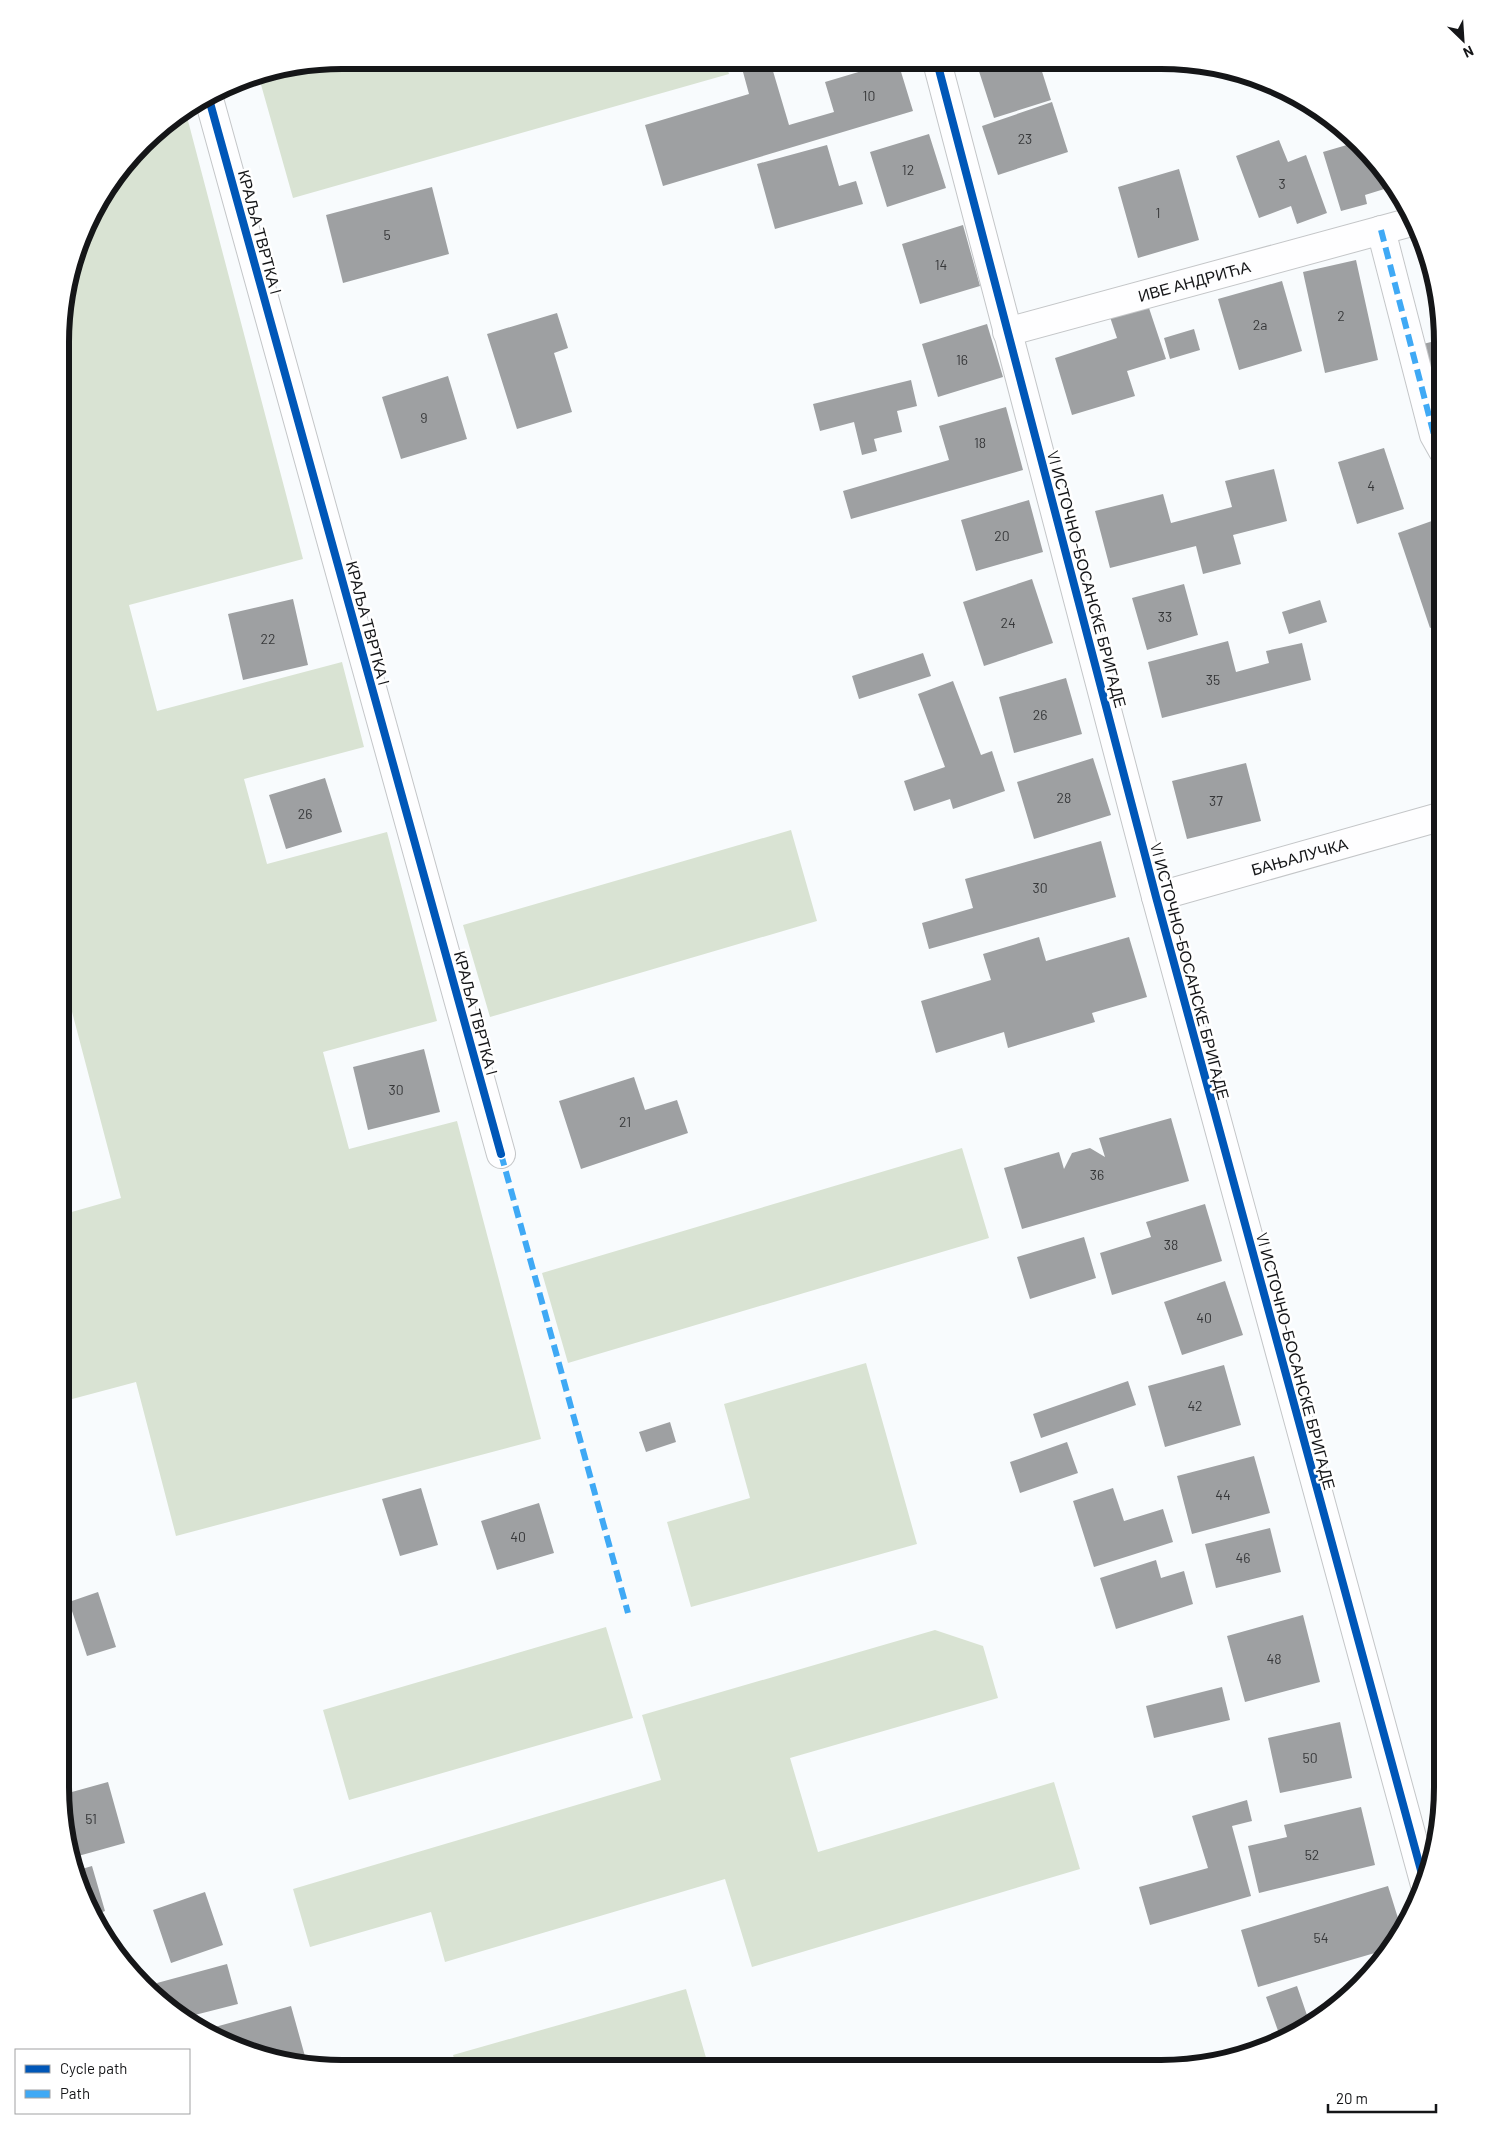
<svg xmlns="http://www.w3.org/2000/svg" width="1503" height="2129" viewBox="0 0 1503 2129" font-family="Barlow,sans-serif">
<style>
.green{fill:#d9e3d3}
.building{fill:#9ea0a2}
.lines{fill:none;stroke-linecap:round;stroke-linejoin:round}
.minor-casing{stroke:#c4c6c8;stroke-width:30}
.minor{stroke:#fefeff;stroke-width:28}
.quiet{stroke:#3fa9f5;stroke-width:6;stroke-dasharray:12 6;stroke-linecap:butt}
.cycleway-casing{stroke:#fff;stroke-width:11}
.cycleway{stroke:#0057b8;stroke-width:8}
.labels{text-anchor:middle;stroke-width:5;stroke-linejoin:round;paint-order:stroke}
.number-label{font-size:14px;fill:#37383a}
.street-label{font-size:16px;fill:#151618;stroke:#fff}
.rim{fill:none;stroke:#151618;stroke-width:6}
</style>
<rect width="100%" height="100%" fill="#f8fbfd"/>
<path class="green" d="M342,60L725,61L729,74L293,198L258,74Z
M186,113L303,559L129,605L157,711L342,662L364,747L244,779L267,864L387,832L437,1021L323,1052L349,1149L457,1121L541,1439L176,1536L136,1382L61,1402V1215L121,1198L71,1008L61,1010L62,305L98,201L156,130Z
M791,830L817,921L490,1017L463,925Z
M962,1148L989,1238L568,1363L542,1273Z
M866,1363L917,1544L691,1607L667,1522L750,1498L724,1404Z
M606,1627L633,1718L349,1800L323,1710Z
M935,1630L983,1646L998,1698L790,1758L818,1852L1054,1782L1080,1869L752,1967L725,1879L445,1962L431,1912L310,1947L293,1889L661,1780L642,1715Z
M686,1989L709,2068L457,2067L453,2055Z"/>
<path class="building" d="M740,61H770L789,125L834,112L825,82L892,62H898L913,111L663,186L645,125L749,94Z
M976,62H1039L1051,100L994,118Z
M1052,102L1068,152L998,175L982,126Z
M929,134L946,188L887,207L870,152Z
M1279,140L1288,162L1306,155L1327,213L1297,224L1291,206L1259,218L1236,156Z
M1357,142L1385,170L1394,186L1365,195L1367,204L1341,211L1323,152Z
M827,145L839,186L856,181L863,204L775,229L757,164Z
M1179,169L1199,240L1138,258L1118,187Z
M432,187L449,254L343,283L326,215Z
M963,225L980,286L920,304L902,244Z
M1356,260L1378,360L1325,373L1303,272Z
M1282,281L1302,351L1239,370L1218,299Z
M1147,302L1166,359L1127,371L1135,396L1072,415L1055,358L1117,338L1109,314Z
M557,313L568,348L554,353L572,412L517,429L487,334Z
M987,324L1003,377L938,397L922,344Z
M1194,329L1200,350L1170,359L1164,338Z
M1443,339V371L1432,375L1423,344Z
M448,376L467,439L401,459L382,397Z
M911,380L917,406L897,411L902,432L874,439L877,451L862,455L854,422L820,431L813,404Z
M1006,407L1023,470L851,519L843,491L949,460L939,426Z
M1384,448L1404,509L1357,524L1338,462Z
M1274,469L1287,521L1233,535L1241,564L1203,574L1196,546L1110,568L1095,511L1163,494L1171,523L1232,507L1225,481Z
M1029,500L1043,552L976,571L961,520Z
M1443,517V623L1430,628L1398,533Z
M1032,579L1053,643L984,666L963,602Z
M1184,584L1198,635L1147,650L1132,598Z
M293,599L308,665L243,680L228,614Z
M1320,600L1327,622L1289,634L1282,612Z
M1228,641L1236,672L1269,663L1266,651L1302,643L1311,680L1162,718L1148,662Z
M923,653L931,676L859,699L852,676Z
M1066,678L1082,734L1014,753L999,697Z
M953,681L981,755L992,751L1005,791L953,809L950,799L914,811L904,781L945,767L918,694Z
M1093,758L1111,815L1034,839L1017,782Z
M1246,763L1261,821L1187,839L1172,781Z
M325,778L342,832L286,849L269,795Z
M1101,841L1116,897L929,949L922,923L973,908L965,879Z
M1039,937L1046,961L1129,937L1147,997L1092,1013L1095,1022L1008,1048L1004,1032L936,1053L921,1001L991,980L983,954Z
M424,1049L440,1112L368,1130L353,1067Z
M634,1077L645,1110L677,1100L688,1133L581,1169L559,1101Z
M1171,1118L1189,1181L1022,1229L1004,1168L1059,1152L1064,1169L1072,1153L1090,1148L1105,1157L1099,1138Z
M1205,1204L1222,1261L1112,1295L1100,1253L1151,1237L1146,1222Z
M1084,1237L1096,1278L1030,1299L1017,1257Z
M1225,1281L1243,1335L1182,1355L1164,1302Z
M1224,1365L1241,1425L1165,1447L1148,1386Z
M1128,1381L1136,1405L1041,1438L1033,1414Z
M670,1422L676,1442L646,1452L639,1432Z
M1067,1442L1078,1473L1020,1493L1010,1462Z
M1254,1456L1270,1513L1192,1534L1177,1476Z
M421,1488L438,1545L400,1556L382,1499Z
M1113,1488L1124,1521L1163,1509L1173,1542L1094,1567L1073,1501Z
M539,1503L554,1553L497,1570L481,1521Z
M1270,1528L1281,1572L1216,1588L1205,1544Z
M1156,1560L1161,1578L1184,1571L1193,1604L1116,1629L1100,1578Z
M98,1592L116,1647L87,1656L69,1602Z
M1303,1615L1320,1682L1245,1702L1227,1636Z
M1222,1687L1230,1720L1154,1738L1146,1706Z
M1340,1722L1352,1778L1280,1793L1268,1738Z
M60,1741L66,1757L60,1759Z
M108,1782L125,1843L71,1858L65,1842L61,1795Z
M1247,1800L1252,1821L1232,1826L1251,1896L1150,1925L1139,1887L1208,1868L1192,1816Z
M1361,1807L1375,1865L1259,1893L1248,1846L1287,1837L1284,1825Z
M92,1866L105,1911L92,1916L75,1871Z
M1388,1886L1402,1931L1392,1948L1258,1987L1241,1930Z
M205,1892L223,1945L171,1963L153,1910Z
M227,1964L238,2004L183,2018L162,2003L157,1983Z
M1297,1986L1310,2024L1282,2042L1266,1997Z
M1349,1996L1347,1999L1335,2007L1334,2000Z
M291,2006L308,2067L234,2048L204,2030Z"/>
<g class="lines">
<g class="minor-casing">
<g id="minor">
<path d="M937,62L1156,897L1425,1885"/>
<path d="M209,99L501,1154"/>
<path d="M1381,230L1434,435L1443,451"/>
<path id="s1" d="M1007,332L1415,221"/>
<path id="s2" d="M1156,897L1443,816"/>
</g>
</g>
<use href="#minor" class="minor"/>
<path class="quiet" d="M1381,230L1434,435L1443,451
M501,1154L628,1613"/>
<g class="cycleway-casing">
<path id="cycleway" d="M937,62L1156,897L1425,1885
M209,99L501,1154"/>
</g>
<use href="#cycleway" class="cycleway"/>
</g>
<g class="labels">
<g class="number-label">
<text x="869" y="101">10</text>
<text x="1025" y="144">23</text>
<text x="908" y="175">12</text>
<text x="1282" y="189">3</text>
<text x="1158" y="218">1</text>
<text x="387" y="240">5</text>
<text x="941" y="270">14</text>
<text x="1341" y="321">2</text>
<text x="1260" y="330">2a</text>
<text x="962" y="365">16</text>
<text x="424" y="423">9</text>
<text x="980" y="448">18</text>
<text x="1371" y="491">4</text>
<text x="1002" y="541">20</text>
<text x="1165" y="622">33</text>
<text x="1008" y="628">24</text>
<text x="268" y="644">22</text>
<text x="1213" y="685">35</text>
<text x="1040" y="720">26</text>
<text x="1064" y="803">28</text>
<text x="1216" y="806">37</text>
<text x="305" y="819">26</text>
<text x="1040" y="893">30</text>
<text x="396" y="1095">30</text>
<text x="625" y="1127">21</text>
<text x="1097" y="1180">36</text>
<text x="1171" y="1250">38</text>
<text x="1204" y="1323">40</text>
<text x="1195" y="1411">42</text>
<text x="1223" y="1500">44</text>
<text x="518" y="1542">40</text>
<text x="1243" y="1563">46</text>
<text x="1274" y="1664">48</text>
<text x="1310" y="1763">50</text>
<text x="91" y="1824">51</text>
<text x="1312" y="1860">52</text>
<text x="1321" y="1943">54</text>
</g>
<g class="street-label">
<text transform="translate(260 232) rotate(75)" y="6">КРАЉА ТВРТКА I</text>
<text dy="6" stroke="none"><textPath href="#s1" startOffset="194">ИВЕ АНДРИЋА</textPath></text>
<text transform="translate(1087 579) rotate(75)" y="6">VI ИСТОЧНО-БОСАНСКЕ БРИГАДЕ</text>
<text transform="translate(368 623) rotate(75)" y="6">КРАЉА ТВРТКА I</text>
<text dy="6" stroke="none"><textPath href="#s2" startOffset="149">БАЊАЛУЧКА</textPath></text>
<text transform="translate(1190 971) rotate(75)" y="6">VI ИСТОЧНО-БОСАНСКЕ БРИГАДЕ</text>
<text transform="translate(476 1013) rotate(75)" y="6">КРАЉА ТВРТКА I</text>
<text transform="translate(1296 1361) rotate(75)" y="6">VI ИСТОЧНО-БОСАНСКЕ БРИГАДЕ</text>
</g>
</g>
<path d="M0 0H1503V2129H0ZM342 69H1161A273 273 0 0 1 1434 342V1787A273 273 0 0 1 1161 2060H342A273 273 0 0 1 69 1787V342A273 273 0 0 1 342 69Z" fill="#fff" fill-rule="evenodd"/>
<path class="rim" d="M342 69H1161A273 273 0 0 1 1434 342V1787A273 273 0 0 1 1161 2060H342A273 273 0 0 1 69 1787V342A273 273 0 0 1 342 69Z"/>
<rect x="15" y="2049" width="175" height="65" fill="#ffffff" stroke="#a1a2a3"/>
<rect x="25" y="2065" width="25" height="8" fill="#0057b8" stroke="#a1a2a3"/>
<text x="60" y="2074" font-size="15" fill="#151618">Cycle path</text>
<rect x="25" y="2090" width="25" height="8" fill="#3fa9f5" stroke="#a1a2a3"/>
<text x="60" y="2099" font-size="15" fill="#151618">Path</text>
<g transform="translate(1463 40) rotate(155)" stroke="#ffffff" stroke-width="4" paint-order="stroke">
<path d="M0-4L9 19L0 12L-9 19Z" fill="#151618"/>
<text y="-8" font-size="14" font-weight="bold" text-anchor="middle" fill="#151618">N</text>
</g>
<path d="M1328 2104v8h108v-8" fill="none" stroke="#151618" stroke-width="2.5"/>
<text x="1336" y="2104" font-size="15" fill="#151618" stroke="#ffffff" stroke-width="4" paint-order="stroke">20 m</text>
</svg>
